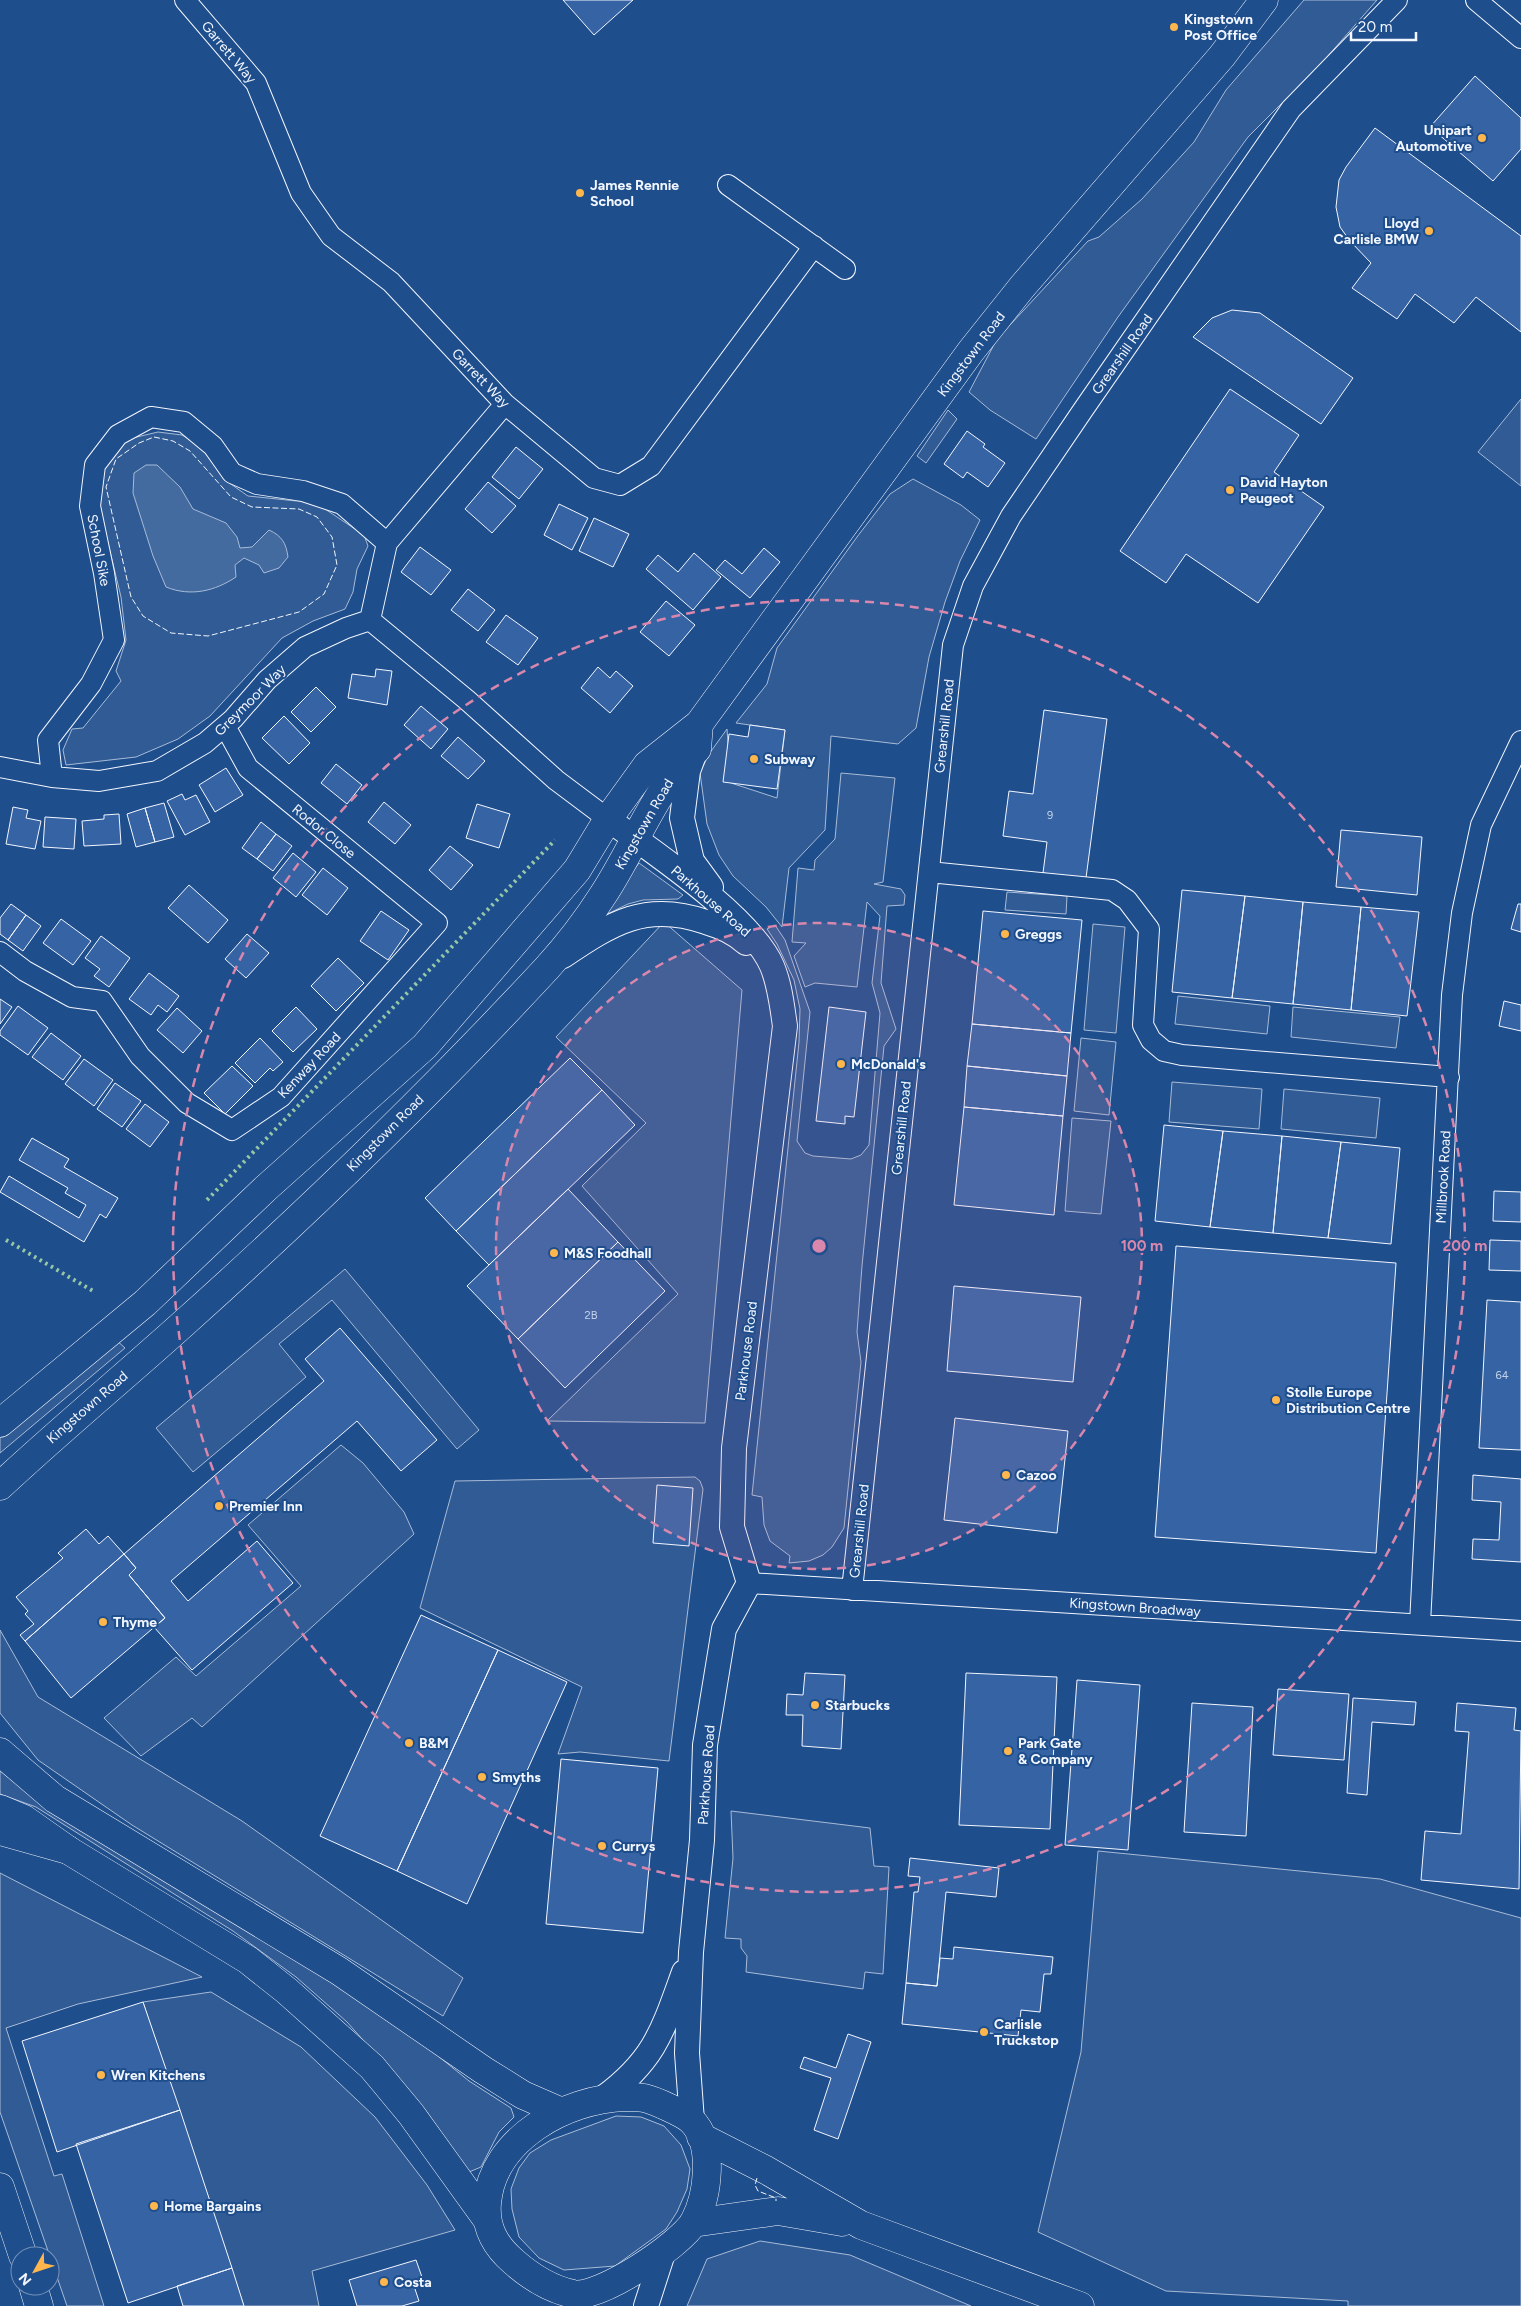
<svg xmlns="http://www.w3.org/2000/svg" width="1521" height="2306" viewBox="0 0 1521 2306" font-family="Figtree,sans-serif">
<style>
.built{fill:#305b95;stroke:#a8bbd7}
.water{fill:#446ba0;stroke:#a8bbd7}
.building{fill:#3563a3;stroke:#f2f6ff}
.lines{fill:none;stroke-linecap:round;stroke-linejoin:round}
.minor-casing{stroke:#f2f6ff;stroke-width:22}
.tertiary-casing{stroke:#f2f6ff;stroke-width:26}
.primary-casing{stroke:#f2f6ff;stroke-width:29}
.trunk-casing{stroke:#f2f6ff;stroke-width:29}
.motorway-casing{stroke:#f2f6ff;stroke-width:29}
.minor{stroke:#1f4e8c;stroke-width:20}
.tertiary{stroke:#1f4e8c;stroke-width:24}
.primary{stroke:#1f4e8c;stroke-width:28}
.trunk{stroke:#1f4e8c;stroke-width:28}
.motorway{stroke:#1f4e8c;stroke-width:28}
.hedge{stroke:#97c8a6;stroke-width:4;stroke-dasharray:2.5 4;stroke-linecap:butt}
.fence{stroke:#f2f6ff;stroke-width:1;stroke-dasharray:6 2.5;stroke-linecap:butt}
.ring{fill:none;stroke:#da87ad;stroke-width:2.5;stroke-dasharray:9 6}
.poi-dot{fill:#ffb74d;stroke:#1f4e8c;stroke-width:2}
.labels{text-anchor:middle;stroke-width:4;stroke-linejoin:round;paint-order:stroke}
.number-label{font-size:11px;fill:#c3d1e8}
.poi-label{font-size:14px;font-weight:bold;fill:#f2f6ff;stroke:#1f4e8c;text-anchor:start}
.street-label{font-size:14px;fill:#f2f6ff;stroke:#1f4e8c}
.centre{fill:#da87ad;stroke:#1f4e8c;stroke-width:2.5}
.ring-label{font-size:15px;text-anchor:middle;font-weight:bold;fill:#da87ad;stroke:#1f4e8c;stroke-width:4;stroke-linejoin:round;paint-order:stroke}
</style>
<rect width="100%" height="100%" fill="#1f4e8c"/>
<path class="built" d="M1304,0H1377L1320,65L1248,137L1118,317L1036,439L990,410L969,392L997,339L1088,241L1099,237L1142,199L1194,142L1226,90Z
M1521,399V486L1478,452Z
M948,410L957,419L926,463L917,456Z
M158,432L182,435L200,446L225,480L248,496L316,503L364,535L368,546L357,569L353,592L345,609L313,621L282,638L210,716L178,739L136,757L66,765L63,750L72,729L83,728L121,681L116,671L126,640L121,597L96,493L105,463L124,440Z
M913,479L961,505L980,520L960,561L945,602L929,657L916,728L898,744L831,736L825,830L789,868L782,927L766,907L733,876L719,855L707,824L700,773L709,754L727,729L731,783L777,798L785,730L736,723L767,684L777,648L857,537L890,494Z
M841,773L895,778L883,882L874,884L901,889L905,895L904,905L887,906L881,983L896,1029L884,1046L862,1266L857,1332L861,1362L844,1528L832,1547L823,1555L809,1561L789,1563L790,1556L770,1541L764,1525L762,1497L752,1495L799,1042L800,1009L794,980L777,944L767,929L775,925L785,940L810,1012L797,1141L805,1153L813,1156L851,1159L861,1155L869,1145L880,1013L872,983L880,916L867,902L857,987L815,983L805,987L794,956L806,943L792,942L798,868L814,870L815,860L835,839Z
M639,863L683,895L678,899L643,900L628,904L597,919Z
M1007,892L1067,896L1066,914L1005,910Z
M664,922L742,990L705,1423L547,1421L678,1294L582,1186L646,1123L556,1037Z
M1093,924L1125,927L1116,1033L1084,1030Z
M1178,996L1270,1006L1267,1034L1175,1024Z
M1293,1007L1400,1017L1396,1048L1291,1037Z
M1081,1038L1116,1042L1109,1115L1074,1111Z
M1172,1082L1262,1089L1259,1129L1169,1122Z
M1284,1089L1380,1098L1376,1138L1281,1129Z
M1072,1118L1111,1121L1101,1214L1065,1211Z
M345,1269L479,1430L457,1449L332,1300L279,1344L306,1377L193,1472L156,1428Z
M114,1338L125,1348L0,1453V1436Z
M341,1445L363,1463L404,1512L414,1534L202,1727L192,1718L141,1756L104,1718L176,1657L196,1676L301,1586L248,1525Z
M695,1477L700,1481L703,1489L669,1761L580,1752L558,1754L582,1687L420,1608L455,1481Z
M0,1630L38,1697L242,1821L463,1978L443,2016L132,1825L38,1760L0,1713Z
M0,1771L42,1803L318,1969L406,2030L469,2081L511,2108L514,2117L499,2132L481,2167L469,2172L426,2111L347,2022L296,1977L233,1931L36,1807L0,1794Z
M731,1811L870,1828L874,1866L889,1867L883,1974L865,1972L863,1989L746,1972L747,1956L741,1948V1939L725,1938L733,1858Z
M1098,1851L1380,1879L1521,1918V2306H1348V2301L1166,2291L1038,2232L1081,2052Z
M0,1873L202,1977L78,2004L6,2028L54,2176L62,2174L104,2306H67L0,2112Z
M211,1992L301,2047L375,2117L427,2185L455,2230L312,2271L319,2306H244L143,2002Z
M616,2116L641,2117L664,2126L681,2145L690,2169L687,2189L677,2212L666,2229L615,2266L564,2270L539,2258L519,2237L512,2209L511,2189L519,2168L530,2153L551,2140Z
M760,2241L850,2255L971,2306H687L707,2259Z"/>
<path class="water" d="M146,465H157L180,487L193,509L226,523L237,537L240,548L252,547L269,530C282,536 286,543 288,557L279,568L264,573L259,565L244,558L235,565L236,577C215,591 191,597 166,587L153,556L133,493L134,473Z"/>
<path class="building" d="M563,0H633L594,35Z
M1475,76L1521,118V149L1493,181L1430,127Z
M1375,128L1521,236V332L1476,297L1454,323L1415,294L1397,319L1352,288L1371,263L1350,241L1340,227L1336,207L1339,180L1346,167Z
M1232,310L1260,313L1353,378L1321,424L1193,337L1212,318Z
M1230,389L1299,435L1274,472L1324,507L1258,603L1186,554L1166,583L1120,551Z
M967,431L985,444L983,447L1005,463L988,487L967,472L963,478L944,464Z
M516,447L543,469L519,499L492,477Z
M488,482L516,506L492,533L465,509Z
M559,504L588,518L572,550L544,535Z
M594,518L629,534L613,567L579,551Z
M420,547L451,570L431,595L401,572Z
M764,548L780,562L750,598L716,570L725,560L742,574Z
M694,553L721,577L693,610L646,569L658,555L678,572Z
M468,589L495,610L478,631L451,610Z
M666,601L695,625L669,656L640,632Z
M506,615L538,638L518,665L486,642Z
M598,667L610,678L616,671L633,686L610,713L581,688Z
M376,669L392,671L387,705L348,698L352,674L375,677Z
M316,687L336,707L311,732L291,712Z
M421,706L448,729L431,749L404,725Z
M1044,710L1107,719L1086,878L1043,873L1047,842L1003,836L1009,791L1033,794Z
M284,716L310,743L289,764L262,738Z
M750,725L785,730L777,789L723,782L729,734L748,737Z
M458,737L485,761L468,779L441,756Z
M336,764L362,785L347,804L321,783Z
M226,768L243,795L215,812L199,785Z
M182,794L185,800L196,795L210,822L185,835L167,801Z
M384,802L411,825L395,844L368,822Z
M164,803L174,837L155,842L145,808Z
M477,804L510,814L499,848L466,838Z
M13,807L28,810L26,818L41,821L35,849L6,844Z
M145,808L155,842L136,847L127,814Z
M119,814L121,844L84,846L82,821L104,819V815Z
M45,817L76,819L74,849L43,847Z
M261,822L276,834L257,859L242,848Z
M1341,830L1422,837L1417,895L1336,887Z
M276,834L292,846L273,871L257,859Z
M450,846L473,865L451,890L429,870Z
M293,853L316,872L296,897L273,878Z
M323,868L348,888L327,915L302,895Z
M189,885L228,920L208,943L168,908Z
M1182,890L1245,896L1232,998L1172,992Z
M1245,896L1303,902L1293,1004L1232,998Z
M1303,902L1361,907L1351,1010L1293,1004Z
M11,904L26,915L8,940L0,934V918Z
M1518,904H1521V932L1511,929Z
M1361,907L1419,912L1407,1016L1351,1010Z
M381,911L409,930L388,960L360,941Z
M983,911L1082,920L1071,1033L972,1024Z
M26,915L41,926L23,951L8,940Z
M61,919L91,941L73,965L43,943Z
M247,934L269,953L246,978L225,959Z
M101,936L130,958L109,987L94,976L100,969L85,958Z
M338,958L364,983L336,1011L311,986Z
M149,973L179,996L167,1012L158,1005L151,1015L129,999Z
M0,999L12,1007L0,1024Z
M1504,1001L1521,1005V1031L1499,1026Z
M18,1006L48,1028L28,1055L0,1035V1031Z
M296,1007L317,1029L293,1052L272,1031Z
M829,1007L866,1012L854,1117L845,1116V1124L816,1121Z
M177,1008L202,1031L183,1053L157,1030Z
M972,1024L1071,1033L1067,1076L967,1066Z
M51,1033L81,1056L63,1080L32,1057Z
M260,1038L283,1062L273,1071L270,1068L255,1083L235,1063Z
M570,1058L602,1090L456,1231L425,1198Z
M84,1059L113,1080L94,1106L65,1084Z
M232,1066L253,1086L225,1114L204,1093Z
M967,1066L1067,1076L1063,1116L964,1107Z
M115,1083L141,1101L122,1127L97,1109Z
M602,1090L635,1125L489,1265L456,1231Z
M145,1104L169,1122L150,1147L126,1129Z
M964,1107L1063,1116L1054,1215L954,1205Z
M1164,1125L1223,1131L1210,1227L1155,1221Z
M1223,1131L1282,1136L1273,1233L1210,1227Z
M1282,1136L1341,1142L1328,1238L1273,1233Z
M32,1138L69,1159L64,1167L118,1198L106,1218L100,1214L84,1242L0,1192L9,1176L79,1218L86,1205L65,1193L68,1188L19,1160Z
M1341,1142L1400,1148L1391,1244L1328,1238Z
M568,1189L618,1242L518,1339L467,1286Z
M1494,1191L1521,1192V1222L1493,1221Z
M1490,1240L1521,1241V1271L1489,1270Z
M618,1242L665,1291L565,1388L518,1339Z
M1176,1246L1396,1263L1376,1553L1155,1537Z
M954,1286L1081,1297L1073,1382L947,1371Z
M1487,1300L1521,1302V1450L1479,1448Z
M340,1328L437,1440L401,1471L357,1421L171,1581L188,1601L257,1541L293,1583L192,1670L154,1627L165,1618L129,1575L136,1568L124,1554L324,1381L305,1359Z
M955,1418L1068,1431L1057,1533L944,1520Z
M1473,1475L1521,1479V1562L1472,1559L1473,1539L1499,1540L1501,1502L1472,1500Z
M657,1485L693,1488L689,1546L653,1543Z
M86,1529L99,1544L108,1536L124,1554L25,1641L20,1635L34,1624L25,1614L28,1611L16,1597L63,1558L58,1553Z
M124,1554L136,1568L129,1575L165,1618L71,1698L25,1641Z
M421,1615L498,1650L397,1871L320,1836Z
M498,1650L567,1682L467,1904L397,1871Z
M805,1673L845,1675L841,1749L802,1746L803,1715H786L787,1694L803,1695Z
M966,1673L1057,1677L1050,1829L959,1825Z
M1077,1680L1140,1685L1128,1850L1065,1845Z
M1278,1689L1349,1694L1344,1760L1273,1755Z
M1353,1698L1416,1702L1414,1725L1372,1722L1367,1795L1347,1793Z
M1192,1703L1253,1707L1246,1836L1184,1832Z
M1457,1703L1516,1708L1514,1730L1521,1731L1519,1889L1421,1880L1425,1831L1461,1834L1469,1732L1455,1731Z
M561,1759L658,1768L643,1933L546,1924Z
M910,1858L999,1868L996,1897L946,1892L937,1986L906,1983L914,1892H918L920,1877L908,1876Z
M954,1947L1053,1957L1051,1974H1044L1040,2012L1021,2010L1018,2036L902,2024L906,1983L937,1986L940,1958L953,1959Z
M143,2002L180,2110L57,2152L22,2041Z
M848,2034L871,2042L838,2139L814,2130L831,2078L800,2068L804,2057L836,2068Z
M180,2110L232,2268L128,2303L76,2144Z
M416,2260L423,2280L413,2283L419,2301L402,2306H357L349,2280Z
M232,2268L244,2306H183L177,2286Z"/>
<g class="lines">
<g class="minor-casing">
<path id="minor" d="M185,0L256,83L301,193L331,236L391,282L505,404L594,478L620,485L651,466L814,246
M1476,0L1521,38
M728,185L845,269
M387,543L505,404
M0,767L52,777L99,781L157,771L205,743L233,719L267,680L305,647L346,628L370,620L467,700L556,780L608,819
M52,777L48,740L91,684L114,640L104,573L90,506L95,465L118,435L151,417L184,422L213,446L232,473L257,484L303,491L342,504L387,543L370,620
M929,872L1112,890L1127,900L1149,929L1143,1025L1151,1040L1164,1051L1182,1055L1449,1077
M0,952L25,971L72,997L102,1001L140,1056L187,1103L232,1130L281,1097L437,923L248,768L225,726
M749,1583L1521,1631
M852,1590L953,645L973,586L1011,516L1083,410L1291,109L1397,0
M1420,1624L1452,995L1462,913L1481,825L1521,741"/>
</g>
<g class="tertiary-casing">
<path id="tertiary" d="M695,752L688,771L682,818L692,861L711,887
M608,819C653,852 751,917 772,966C780,985 782,1006 785,1026L734,1448L732,1527L749,1583L724,1629L705,1745L702,1840L691,1952L687,2053L692,2121
M563,956C612,923 646,901 706,922C722,927 734,932 746,943
M603,2098C655,2060 663,2030 684,1972
M646,2306L664,2250"/>
</g>
<g class="primary-casing">
<path id="primary" d="M0,1423L145,1303L266,1188L425,1046L577,870L608,819L647,765L699,724L971,351L1022,287L1222,56L1264,0
M0,1486C60,1430 123,1378 184,1323C310,1210 432,1092 547,968C567,946 587,920 603,895C635,847 654,789 697,749L699,724"/>
</g>
<g class="trunk-casing">
<path id="trunk" d="M0,1752L55,1799L339,1971L483,2070L523,2095L562,2112
M0,1809L24,1819L68,1850L248,1960L287,1991L372,2067L411,2114L486,2218
M625,2097C631,2097 638,2097 644,2098C654,2100 685,2114 692,2121C715,2145 708,2196 694,2222C680,2245 600,2299 573,2294C550,2289 531,2277 514,2262C495,2246 485,2228 487,2203C493,2138 566,2099 625,2097Z
M701,2137L766,2170L861,2225L1080,2306
M693,2223L778,2211L842,2222"/>
</g>
<g class="motorway-casing">
<path id="motorway" d="M0,1831L68,1850
M0,2187L23,2256
M33,2286L39,2306"/>
</g>
<use href="#minor" class="minor"/>
<use href="#tertiary" class="tertiary"/>
<use href="#primary" class="primary"/>
<use href="#trunk" class="trunk"/>
<use href="#motorway" class="motorway"/>
<path class="hedge" d="M207,1200L555,840
M6,1240L93,1291"/>
<path class="fence" d="M154,437L173,441L190,451L231,497L252,507L299,509L317,517L332,537L337,565L324,594L299,612L208,636L171,633L143,616L131,597L106,487L116,459L139,443Z
M757,2178L755,2185L758,2191L776,2198V2201"/>
</g>
<circle cx="819" cy="1246" r="323" fill="#da87ad" fill-opacity=".12"/>
<g class="ring">
<circle cx="819" cy="1246" r="323"/>
<circle cx="819" cy="1246" r="646"/>
</g>
<g class="poi-dot">
<circle cx="1174" cy="27" r="5"/>
<circle cx="1482" cy="138" r="5"/>
<circle cx="580" cy="193" r="5"/>
<circle cx="1429" cy="231" r="5"/>
<circle cx="1230" cy="490" r="5"/>
<circle cx="754" cy="759" r="5"/>
<circle cx="1005" cy="934" r="5"/>
<circle cx="841" cy="1064" r="5"/>
<circle cx="554" cy="1253" r="5"/>
<circle cx="1276" cy="1400" r="5"/>
<circle cx="1006" cy="1475" r="5"/>
<circle cx="219" cy="1506" r="5"/>
<circle cx="103" cy="1622" r="5"/>
<circle cx="815" cy="1705" r="5"/>
<circle cx="409" cy="1743" r="5"/>
<circle cx="1008" cy="1751" r="5"/>
<circle cx="482" cy="1777" r="5"/>
<circle cx="602" cy="1846" r="5"/>
<circle cx="984" cy="2032" r="5"/>
<circle cx="101" cy="2075" r="5"/>
<circle cx="154" cy="2206" r="5"/>
<circle cx="384" cy="2282" r="5"/>
</g>
<g class="labels">
<g class="number-label">
<text x="1050" y="819">9</text>
<text x="591" y="1319">2B</text>
<text x="1502" y="1379">64</text>
</g>
<g class="poi-label">
<text x="1184" y="24">Kingstown<tspan x="1184" dy="16">Post Office</tspan></text>
<text x="1472" y="135" text-anchor="end">Unipart<tspan x="1472" dy="16">Automotive</tspan></text>
<text x="590" y="190">James Rennie<tspan x="590" dy="16">School</tspan></text>
<text x="1419" y="228" text-anchor="end">Lloyd<tspan x="1419" dy="16">Carlisle BMW</tspan></text>
<text x="1240" y="487">David Hayton<tspan x="1240" dy="16">Peugeot</tspan></text>
<text x="764" y="764">Subway</text>
<text x="1015" y="939">Greggs</text>
<text x="851" y="1069">McDonald's</text>
<text x="564" y="1258">M&amp;S Foodhall</text>
<text x="1286" y="1397">Stolle Europe<tspan x="1286" dy="16">Distribution Centre</tspan></text>
<text x="1016" y="1480">Cazoo</text>
<text x="229" y="1511">Premier Inn</text>
<text x="113" y="1627">Thyme</text>
<text x="825" y="1710">Starbucks</text>
<text x="419" y="1748">B&amp;M</text>
<text x="1018" y="1748">Park Gate<tspan x="1018" dy="16">&amp; Company</tspan></text>
<text x="492" y="1782">Smyths</text>
<text x="612" y="1851">Currys</text>
<text x="994" y="2029">Carlisle<tspan x="994" dy="16">Truckstop</tspan></text>
<text x="111" y="2080">Wren Kitchens</text>
<text x="164" y="2211">Home Bargains</text>
<text x="394" y="2287">Costa</text>
</g>
<g class="street-label">
<text transform="translate(229 52) rotate(50)" y="5">Garrett Way</text>
<text transform="translate(971 354) rotate(-53)" y="5">Kingstown Road</text>
<text transform="translate(1122 354) rotate(-55)" y="5">Grearshill Road</text>
<text transform="translate(481 378) rotate(46)" y="5">Garrett Way</text>
<text transform="translate(99 550) rotate(79)" y="5">School Sike</text>
<text transform="translate(250 700) rotate(-45)" y="5">Greymoor Way</text>
<text transform="translate(944 726) rotate(-84)" y="5">Grearshill Road</text>
<text transform="translate(644 824) rotate(-60)" y="5">Kingstown Road</text>
<text transform="translate(324 831) rotate(39)" y="5">Rodor Close</text>
<text transform="translate(711 901) rotate(41)" y="5">Parkhouse Road</text>
<text transform="translate(309 1065) rotate(-47)" y="5">Kenway Road</text>
<text transform="translate(901 1128) rotate(-84)" y="5">Grearshill Road</text>
<text transform="translate(385 1133) rotate(-45)" y="5">Kingstown Road</text>
<text transform="translate(1443 1177) rotate(-87)" y="5">Millbrook Road</text>
<text transform="translate(746 1351) rotate(-83)" y="5">Parkhouse Road</text>
<text transform="translate(87 1407) rotate(-41)" y="5">Kingstown Road</text>
<text transform="translate(859 1531) rotate(-84)" y="5">Grearshill Road</text>
<text transform="translate(1135 1607) rotate(4)" y="5">Kingstown Broadway</text>
<text transform="translate(706 1775) rotate(-86)" y="5">Parkhouse Road</text>
</g>
</g>
<circle cx="819" cy="1246" r="8" class="centre"/>
<g class="ring-label">
<text x="1142" y="1251">100 m</text>
<text x="1465" y="1251">200 m</text>
</g>
<g transform="translate(35 2271) rotate(230)"><circle r="24" fill="#1f4e8c" stroke="#7391ba"/>
<path d="M0-4L9 19L0 12L-9 19Z" fill="#ffb74d"/>
<text y="-8" font-size="14" font-weight="bold" text-anchor="middle" fill="#f2f6ff">N</text>
</g>
<path d="M1351 32v8h65v-8" fill="none" stroke="#f2f6ff" stroke-width="2.5"/>
<text x="1358" y="32" font-size="15" fill="#f2f6ff" stroke="#1f4e8c" stroke-width="4" paint-order="stroke">20 m</text>
</svg>
